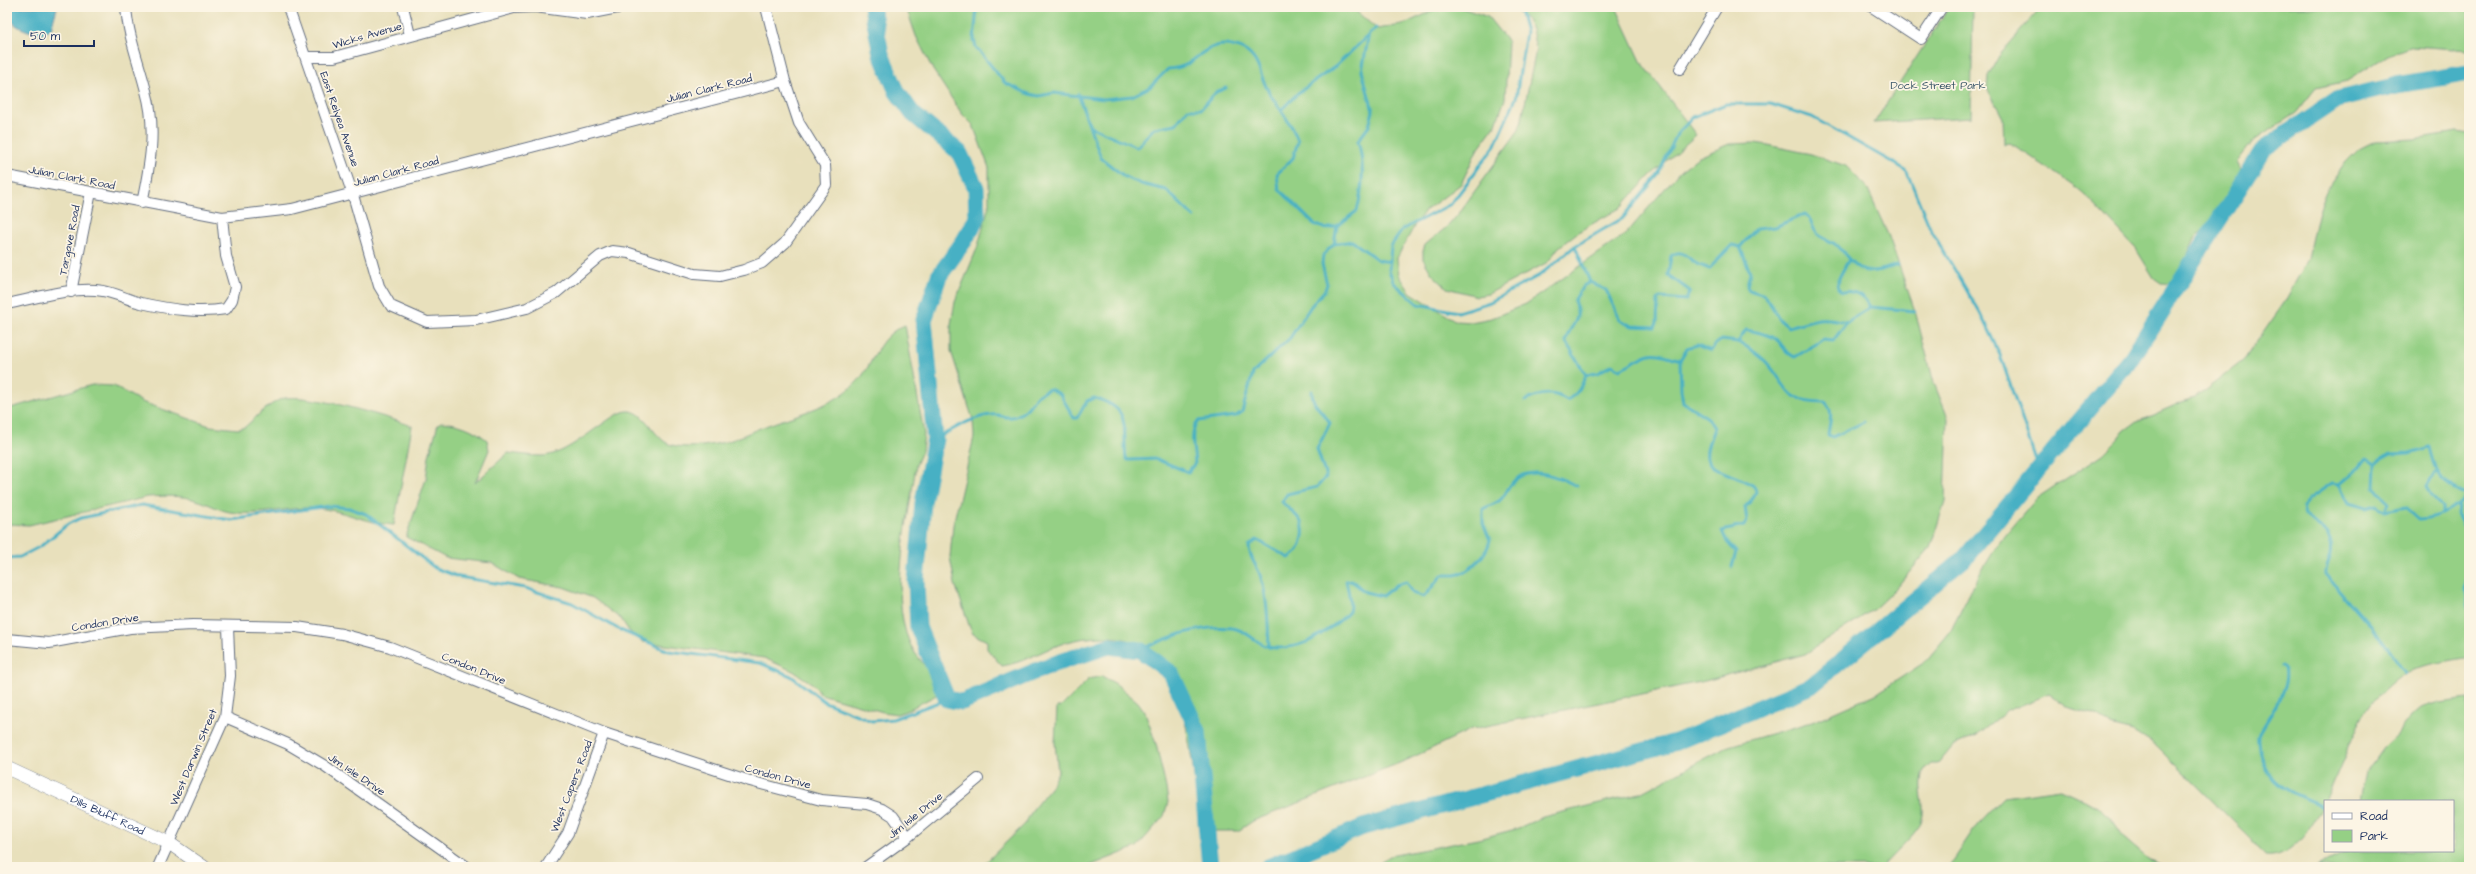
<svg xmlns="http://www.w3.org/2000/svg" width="2476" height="874" viewBox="0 0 2476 874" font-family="'Architects Daughter',sans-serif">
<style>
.green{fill:#95d085;stroke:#588072}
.water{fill:#46b0c4;stroke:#307091}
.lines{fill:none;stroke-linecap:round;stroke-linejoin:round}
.stream{stroke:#46b0c4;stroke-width:3}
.river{stroke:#46b0c4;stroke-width:17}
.minor-casing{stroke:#636d7f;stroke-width:12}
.tertiary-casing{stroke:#636d7f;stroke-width:14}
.minor{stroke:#fff;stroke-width:10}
.tertiary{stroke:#fff;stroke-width:13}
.labels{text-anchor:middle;stroke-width:3.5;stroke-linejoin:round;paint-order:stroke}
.street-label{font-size:11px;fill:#1b2f5e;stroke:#fcf5e5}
.park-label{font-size:11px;fill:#3a5768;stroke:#fcf5e5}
</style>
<rect width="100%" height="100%" fill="#fcf5e5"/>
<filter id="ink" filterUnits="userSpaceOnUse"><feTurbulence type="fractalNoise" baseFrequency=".025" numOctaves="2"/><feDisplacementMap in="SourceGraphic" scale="8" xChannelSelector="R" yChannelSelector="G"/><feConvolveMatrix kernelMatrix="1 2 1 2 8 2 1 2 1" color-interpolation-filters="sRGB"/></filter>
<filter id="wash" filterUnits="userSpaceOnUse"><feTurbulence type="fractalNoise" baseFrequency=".012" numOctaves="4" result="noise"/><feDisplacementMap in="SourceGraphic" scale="16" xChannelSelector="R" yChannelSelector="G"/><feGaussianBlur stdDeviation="0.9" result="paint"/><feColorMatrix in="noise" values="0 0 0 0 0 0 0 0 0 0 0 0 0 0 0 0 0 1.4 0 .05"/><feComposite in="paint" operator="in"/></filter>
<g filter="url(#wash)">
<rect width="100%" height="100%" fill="#e8e0bc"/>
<path class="green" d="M906,7H1351L1377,29L1402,25L1441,7H1459L1488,17L1508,42L1505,99L1496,124L1477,150L1461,184L1425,211L1416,223L1397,258L1399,275L1410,292L1456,321L1471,322L1492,318L1526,304L1626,234L1680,171L1697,158L1729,144L1755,143L1768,145L1811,154L1846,166L1867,188L1889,237L1915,311L1934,383L1948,418L1945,501L1930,548L1896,588L1874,609L1805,654L1705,681L1472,729L1407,760L1253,821L1238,831H1213C1199,816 1197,793 1194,774C1185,718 1178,636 1104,637C1088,637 1070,640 1056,646C1035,654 1025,662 1002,666L987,649V641L973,634L970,628L955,584L950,557L953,525L974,437L973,420L951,351V324L955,302L978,246L989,205V168L973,125L962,114L933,70L916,36Z
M1513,7H1616L1641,61L1696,135L1651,175L1620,208L1578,232L1558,248L1548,262L1488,294L1477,296L1447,288L1432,274L1423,259V251L1425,245L1449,225L1459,213L1518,131L1521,123L1536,50L1532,29L1527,20Z
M1949,7H1973L1971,117L1874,123Z
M2041,7H2469V50L2412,46L2388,55L2347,81L2316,88L2296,113L2254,140L2237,162L2241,171L2242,188L2229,209L2196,236L2174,284L2161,283L2154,278L2136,249L2091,201L2074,186L2015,146L2007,142L2004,144L2003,118L1987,88L1988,76L1999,56Z
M2456,132L2469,134V657C2455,660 2415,666 2404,673C2391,682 2376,696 2367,709C2344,745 2315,862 2265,856L2251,839L2156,745L2134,731L2110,725L2096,716L2069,708L2049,694L2007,711L1977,735L1953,746L1938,764H1931C1910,780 1929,802 1921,823C1916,834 1891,856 1882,867H1501L1492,864L1371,867L1390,856L1478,839L1516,829L1543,817L1640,793L1729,746L1812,722L1876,694L1925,662L1950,632L1979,575L1999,543L2037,498L2103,454L2118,439L2124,431L2135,423L2182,402L2195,398L2244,360L2284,303L2308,259L2319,211L2329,186L2346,162L2359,149L2375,141L2415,139Z
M905,325L924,434L922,451L916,465C909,518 885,606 915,653C924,666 937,678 946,690L906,711L897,714L883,712L821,694L813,684L793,671L764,658L643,642L629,631L621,619L593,598L563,587L519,579L492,563L446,558L406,537L426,479L429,456L438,424L441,422C458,423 474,429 487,440L489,450L475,483L508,453C519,454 531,456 542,456C562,455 582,438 598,427C606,422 616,413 627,411C646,409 654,441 672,445C685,449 706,446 720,443C734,441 749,432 763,427C793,415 831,408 855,384C875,365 875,337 905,325Z
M92,385L114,386L142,402L210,426L238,429L245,427C256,417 268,405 281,399C303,391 387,417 412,426L394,525C367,524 342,509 314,508C287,507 256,517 230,512C218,510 208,503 196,500C181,495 164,496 148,497L29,525L7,524V409Z
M1102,676L1116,684L1138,702L1145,712L1156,744L1166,788L1168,802L1164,816L1137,847L1087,867H981L1025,824L1033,809L1050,788L1058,772L1055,743L1057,707H1061L1089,679Z
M2469,698V867H2317L2349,851H2453V801H2360L2366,772L2383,748L2397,735L2412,715L2420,708L2439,702Z
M2061,789L2095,805L2113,821L2126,840L2148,859L2165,867H1949L1978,824L2004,797Z"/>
<path class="water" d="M7,7H57V8L51,29L41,35C26,30 7,27 7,7Z"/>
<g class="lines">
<path class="stream" d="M977,7L974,40L976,47L1005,83L1029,94L1039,96L1054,93L1104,99L1132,96L1150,87L1168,69C1194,68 1194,53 1216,46C1224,44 1228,45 1236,47C1260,53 1259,77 1270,94C1280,110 1292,123 1298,141L1293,158L1277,174L1279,189L1314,224L1326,229L1337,226L1357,211C1363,188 1365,165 1358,141L1369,126L1373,111L1362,71L1369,33
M1519,7L1526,32L1516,98L1494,147L1451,204L1403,229L1391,246L1389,271L1394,283L1418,304L1458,312L1490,302L1540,275L1575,246L1623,218L1658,175L1677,134L1693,117L1726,104H1770L1812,117L1906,170L1930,228L1980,313L2000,355L2039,469
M1078,94L1101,158L1125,177L1141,184L1166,190L1194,217
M1282,109L1298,93L1336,66L1376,28
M1089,126L1137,147L1154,128L1176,124L1188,109H1201L1216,92L1226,88
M1334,244L1352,241L1378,260L1390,262
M1575,246L1590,282L1606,290L1620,320L1632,326L1655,327L1657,323L1658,301L1660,298L1686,300L1690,291L1668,275L1671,256C1682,247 1688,259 1697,264C1701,266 1706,267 1709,269L1732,245L1740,247
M1740,247L1756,229L1775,227L1805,214C1812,218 1811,226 1816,232C1819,238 1831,240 1836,245C1862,273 1859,277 1898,265
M1740,247L1750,272L1747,286L1749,290L1765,295L1780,320L1788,327C1817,320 1815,315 1847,322
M1848,261L1839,278L1838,288L1842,292C1855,290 1864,296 1870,307
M1738,342L1746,330C1755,332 1766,333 1774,338C1783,343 1784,353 1795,357L1823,340L1833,341L1847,322L1870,307L1915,311
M1586,375L1566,342C1568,323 1584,324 1574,301L1583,286L1590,282
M1586,375L1597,373L1612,365L1620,369C1650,355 1645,347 1680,360
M1525,401C1541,393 1553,391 1567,400C1578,394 1581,387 1586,375
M935,439C953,430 971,417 991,415C1002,413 1006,422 1020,414C1033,407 1032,394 1050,389L1060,394L1074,418H1077L1087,401L1094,398C1133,408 1122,427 1126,458L1128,460L1156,459L1188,472L1195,463C1194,449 1189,433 1198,421L1236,416L1242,412L1253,373L1290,338L1311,306L1325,290L1327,284L1322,264L1323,255L1334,244L1337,226
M2375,463L2366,458L2358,468L2339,484L2332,483L2309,499L2302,507L2304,515C2317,525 2335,533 2331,554C2329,561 2325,568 2326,575L2383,641L2405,672
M2375,463L2374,488L2389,502L2385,511
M2435,472L2427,486L2432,497L2442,507V514
M2339,484L2349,503L2366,508L2376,505L2385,511L2406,507L2419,519C2439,518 2454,510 2468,496C2439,480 2437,480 2429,447L2410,453L2391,454L2375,463
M2458,506L2457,515L2469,535
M7,558L20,557L41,546L68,524L81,518L142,505L231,520L329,506L349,508L366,514L435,568L459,577L525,588L572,603L620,630L669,651L760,663L791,676L825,702L872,721L893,719L947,699
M1732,567L1736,552L1727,542L1722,531L1744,526L1747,521L1745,507C1748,504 1753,499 1755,495C1763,477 1709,476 1707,458C1705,448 1711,438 1714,428L1708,418L1683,402L1681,390L1680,360L1687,348L1697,345L1711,351L1715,344L1722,340C1727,341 1732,341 1737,342C1746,345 1762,357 1768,364C1790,389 1784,402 1825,402C1835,410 1829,424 1828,435L1833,437L1864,422
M2469,571L2466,590L2469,609
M1269,647C1268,625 1268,600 1261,578C1258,566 1249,559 1249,546L1257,540L1289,558C1295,555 1299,550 1301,544C1309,522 1296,516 1282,502L1287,494L1317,487L1326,477L1317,449L1330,423C1323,411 1311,405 1312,391
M1140,650C1168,637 1200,625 1231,628C1246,629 1255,643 1269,647C1278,650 1298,646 1307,642C1315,639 1346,618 1349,611C1352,602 1348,590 1346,581L1351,580L1365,592L1382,596L1396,585L1406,582L1412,593L1424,597L1442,575C1446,575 1450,575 1455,575C1470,573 1487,555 1490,540L1483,523V509C1488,506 1495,504 1499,501C1506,496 1508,486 1514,481C1531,464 1561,478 1577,486
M2282,665L2285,667C2290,688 2272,712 2262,729C2257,736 2259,745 2261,753C2270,787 2293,794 2323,806"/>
<path class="river" d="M872,7L881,54L897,92L913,114L959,152L976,188L977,218L964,241L939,276L924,320L935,439L923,503L916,580L918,627L947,699L962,702L1048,666L1109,646L1140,650L1171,673L1198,731L1210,867
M1268,867L1363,827L1676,742L1811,686L1963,560L2132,357L2264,149L2336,100L2397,85L2469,73"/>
</g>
</g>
<g filter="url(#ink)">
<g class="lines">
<g class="minor-casing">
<path id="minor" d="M126,7C128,36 139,63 146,91C157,129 150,165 142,203
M288,7L353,195L379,286L391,306L427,322L476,320L527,308L556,293L600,256L612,251L629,253L694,274L720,276L744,270L762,263L785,243L826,185L825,165L799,123L785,81L766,7
M403,7L410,35
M1872,7L1921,39L1942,7
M306,57H334L514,8L535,7L587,14L623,7
M1680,69L1717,7
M7,176L222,217L292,209L785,81
M71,292L91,192
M7,304C37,298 73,286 103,291C116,293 129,300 141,303C169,309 198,314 226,309L232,300L235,287L226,256L222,217
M7,639L49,643L130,628L193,625L297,627L342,634L390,647L604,733L750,781L821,800L867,804L882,809L893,816L908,837
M225,717L288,744L325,766L467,867
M158,867L225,717L230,676L228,627
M546,867L568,833L604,733
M866,867L908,837L978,779"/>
</g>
<g class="tertiary-casing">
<g id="tertiary">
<path id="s1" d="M7,768L169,843L204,867"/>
</g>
</g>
<use href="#minor" class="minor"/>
<use href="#tertiary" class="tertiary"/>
</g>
</g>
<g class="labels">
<g class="street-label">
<text transform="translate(367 35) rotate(-16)" y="4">Wicks Avenue</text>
<text transform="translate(709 88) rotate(-14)" y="4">Julian Clark Road</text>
<text transform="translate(340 119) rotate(71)" y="4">East Relyea Avenue</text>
<text transform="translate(396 171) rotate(-15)" y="4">Julian Clark Road</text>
<text transform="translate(72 177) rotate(11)" y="4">Julian Clark Road</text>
<text transform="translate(69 240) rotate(-79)" y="4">Targave Road</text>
<text transform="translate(105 622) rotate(-9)" y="4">Condon Drive</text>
<text transform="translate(474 668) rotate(22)" y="4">Condon Drive</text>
<text transform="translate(193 757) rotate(-67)" y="4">West Darwin Street</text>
<text transform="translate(357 774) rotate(34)" y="4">Jim Isle Drive</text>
<text transform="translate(778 776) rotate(15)" y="4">Condon Drive</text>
<text transform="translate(571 786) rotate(-69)" y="4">West Capers Road</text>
<text dy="4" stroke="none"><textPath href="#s1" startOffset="111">Dills Bluff Road</textPath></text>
<text transform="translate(915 815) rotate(-39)" y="4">Jim Isle Drive</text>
</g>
<g class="park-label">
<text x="1938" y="89">Dock Street Park</text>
</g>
</g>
<rect width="2476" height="874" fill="none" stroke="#fcf5e5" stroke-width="24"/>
<rect x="2324" y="800" width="130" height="52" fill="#fcf5e5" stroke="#a2a6af"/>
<rect x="2332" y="813" width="20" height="6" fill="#ffffff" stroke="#a2a6af"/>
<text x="2360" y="820" font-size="12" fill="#1b2f5e">Road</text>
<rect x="2332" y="830" width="20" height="12" fill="#95d085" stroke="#a2a6af"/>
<text x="2360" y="840" font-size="12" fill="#1b2f5e">Park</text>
<path d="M24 40v6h70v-6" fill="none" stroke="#1b2f5e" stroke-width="2"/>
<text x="30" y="40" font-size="12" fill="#1b2f5e" stroke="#fcf5e5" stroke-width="3" paint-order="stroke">50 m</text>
</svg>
